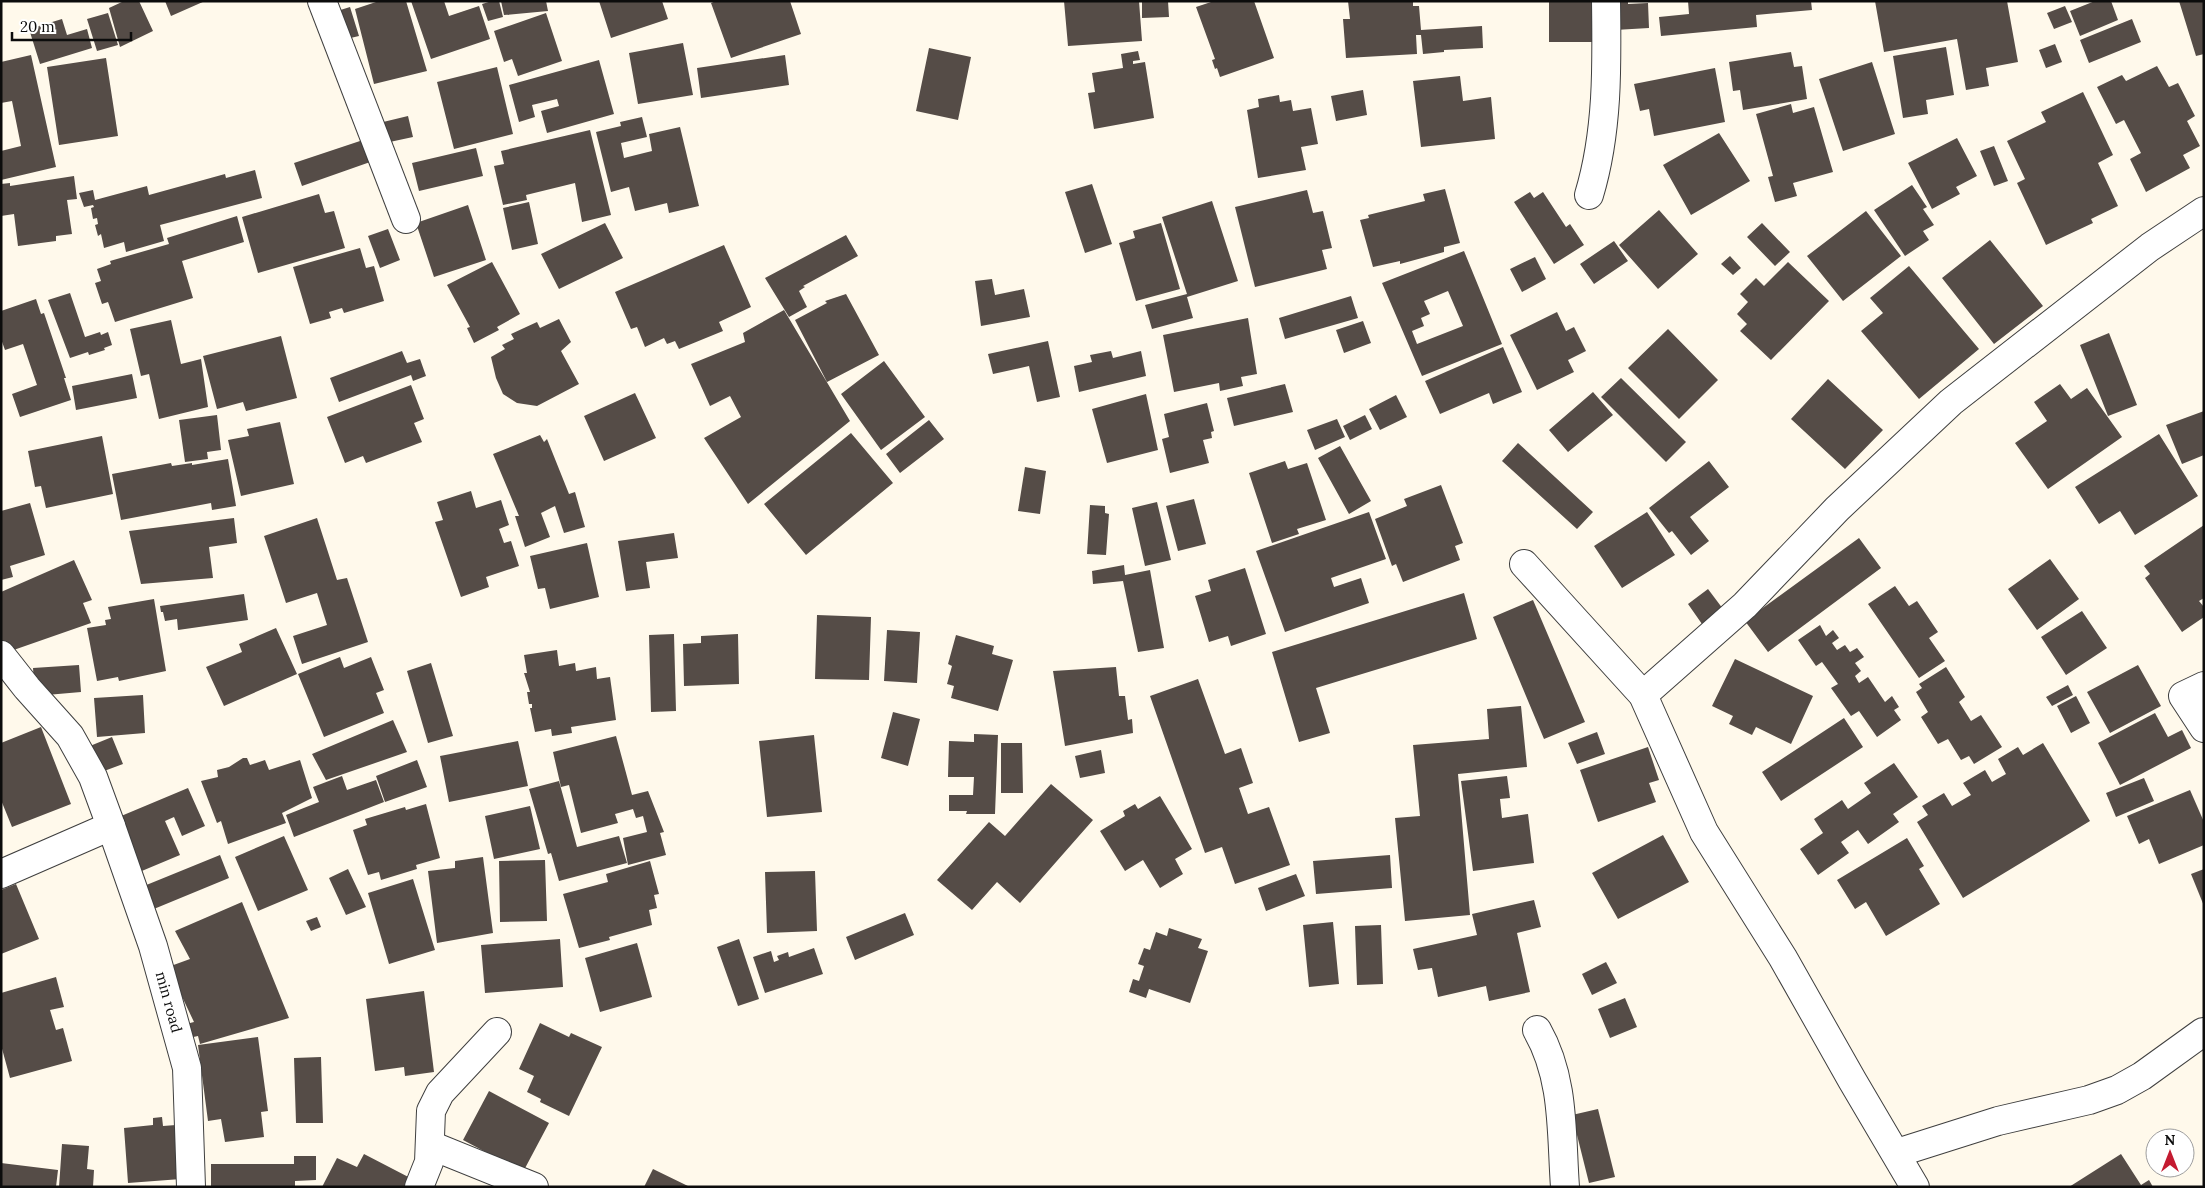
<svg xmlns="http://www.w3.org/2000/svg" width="2205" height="1188" viewBox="0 0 2205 1188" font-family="Lora,serif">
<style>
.building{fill:#554c47;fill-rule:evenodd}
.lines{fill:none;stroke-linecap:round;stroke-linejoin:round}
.street-casing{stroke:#3f3f3f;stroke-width:30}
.street{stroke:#fff;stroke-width:28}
.labels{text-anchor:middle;stroke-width:5;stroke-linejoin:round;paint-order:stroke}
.street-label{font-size:15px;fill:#0c0c0c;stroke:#fff}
</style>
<rect width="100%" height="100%" fill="#fff9eb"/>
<path class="building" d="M124,1H139L153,31L120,47L109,8Z
M165,1H205L171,16Z
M379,1H406L427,71L374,84L355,9Z
M411,1H444L449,16L479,6L490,39L431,59Z
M492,1H499L503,17L488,21L482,4Z
M501,1H546L548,11L504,15Z
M599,1H662L668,19L611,38Z
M716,1H790L801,34L731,58L711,3Z
M1064,1H1139L1142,41L1068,46Z
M1142,1H1168L1169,17L1142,18Z
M1214,1H1254L1274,58L1220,77L1217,68L1215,69L1212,60L1215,59L1196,7Z
M1348,1H1413V6H1419L1421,30L1482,26L1483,48L1444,50V52L1423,54L1421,35H1416L1417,54L1346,58L1343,19H1350Z
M1549,1H1592V42H1549Z
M1613,1H1628V4L1648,3L1649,28L1615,30Z
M1688,1H1811L1812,10L1756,15L1757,27L1661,36L1659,17L1689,14Z
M1875,1H2007L2018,62L1986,68L1989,86L1966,90L1957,39L1884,52Z
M2095,1H2111L2118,20L2080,36L2070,11Z
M2179,1H2204V54L2196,56Z
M2065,6L2072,22L2054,29L2047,13Z
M350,7L359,36L342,40L334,12Z
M108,13L118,45L97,51L87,19Z
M546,13L562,61L518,76L512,59L504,62L494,31Z
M62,19L67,35L87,29L92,48L40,64L29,29Z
M2132,19L2141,42L2089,63L2080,40Z
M683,43L693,95L638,104L629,53Z
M2055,44L2062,62L2046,68L2039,50Z
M1946,47L1954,95L1926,100L1928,114L1903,118L1893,56Z
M929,48L971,57L958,120L916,111Z
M1138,51L1140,60L1133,61V64L1145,62L1154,118L1094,129L1088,93L1095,92L1092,73L1123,68L1121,54Z
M1791,52L1794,67L1802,66L1807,99L1743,110L1740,90L1733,91L1729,62Z
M31,55L56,167L1,180V151L21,146L12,101L1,103V62Z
M785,55L789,85L701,98L697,68Z
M106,58L118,136L59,145L47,67Z
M599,60L614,114L547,133L541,111L559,106L557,99L532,105L535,117L519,122L509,85Z
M1872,62L1895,134L1843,151L1819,79Z
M2157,66L2169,87L2178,83L2195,116L2187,121L2200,146L2183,155L2190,168L2146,192L2130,159L2141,153L2124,120L2116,124L2097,87L2122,75L2126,81Z
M497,67L513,134L454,149L437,82Z
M1715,68L1725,122L1654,136L1649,109L1640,111L1634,84Z
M1460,76L1463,101L1491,97L1495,139L1421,147L1413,81Z
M1363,90L1367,115L1336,121L1331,96Z
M2083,92L2113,155L2098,163L2118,206L2091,219L2093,223L2046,245L2017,183L2025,179L2007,141L2046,122L2041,112Z
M1279,95L1280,102L1291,100L1293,111L1311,108L1318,144L1301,147L1306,170L1258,178L1247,110L1259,107L1258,99Z
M1791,104L1793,113L1814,107L1833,172L1793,183L1797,196L1775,202L1768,177L1773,176L1756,114Z
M408,116L413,137L385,143L379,123Z
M642,117L647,137L621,143L624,158L652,151L649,134L680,127L699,206L669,213L667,203L635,211L629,187L611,192L596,132L621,126L620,122Z
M590,130L611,215L582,222L575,183L526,195L527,200L503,205L494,166L504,164L501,151Z
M1719,133L1750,181L1691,215L1663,165Z
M1957,138L1977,176L1956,187L1960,194L1932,209L1908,163Z
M366,139L373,161L302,186L294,163Z
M1994,146L2008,181L1994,186L1980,151Z
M476,148L483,176L419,191L412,163Z
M255,170L262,198L160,225L164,241L126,252L124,242L104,248L101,234L98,236L95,225L98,224L97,218L93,219L91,208L94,207L93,205L84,207L79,193L93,190L95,200L147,186L149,195L225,174L226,178Z
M74,176L77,199L67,200L72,234L56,236V241L18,246L14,214L1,216V184L10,183V186Z
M1092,184L1112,244L1085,253L1065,192Z
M1912,185L1927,207L1923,209L1934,225L1923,231L1929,240L1905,256L1874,210Z
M1445,189L1460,243L1444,247V252L1400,264V261L1373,267L1360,220L1369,218L1368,215L1425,201L1423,194Z
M1307,190L1313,213L1323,211L1332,248L1322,250L1327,269L1255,287L1235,207Z
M1530,192L1534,198L1543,192L1566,227L1570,224L1584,245L1554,264L1514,202Z
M319,194L325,213L334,211L345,248L258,273L242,217Z
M1212,201L1238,281L1187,297L1193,318L1152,329L1145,305L1187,294L1162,217Z
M529,202L538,244L512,250L503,208Z
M468,205L486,260L434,277L416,223Z
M1659,210L1698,254L1658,289L1619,245Z
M1866,211L1901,256L1843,301L1807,256Z
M237,216L244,242L182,261L193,298L115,322L108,302L102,304L95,283L101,281L97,269L111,264L110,261L169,244L167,238Z
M605,223L623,258L559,289L541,254Z
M1161,223L1180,289L1136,301L1119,243L1135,238L1133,231Z
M1762,223L1790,252L1775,266L1747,237Z
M388,229L400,260L380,268L368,236Z
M846,235L858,256L803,286L805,287L799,291L807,307L789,317L765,278Z
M1990,240L2043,306L1994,344L1942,278Z
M1614,241L1628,261L1594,284L1580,264Z
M724,245L751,307L719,322L723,331L679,349L675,341L667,344L664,338L645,347L637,327L631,329L615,292Z
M360,248L366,268L374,266L384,301L344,313L342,308L329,312L331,318L310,324L293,267Z
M1464,251L1502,344L1422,376L1382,283ZM1448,291L1463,326L1417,344L1412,331L1424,326L1421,318L1430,314L1424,301Z
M1730,256L1741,268L1733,275L1721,264Z
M1535,257L1546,279L1522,292L1510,269Z
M492,262L520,314L497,327L499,330L474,343L467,328L470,327L447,285Z
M1788,262L1829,301L1771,360L1740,331L1747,324L1737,314L1748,302L1740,294L1756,278L1764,286Z
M1909,266L1979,349L1919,399L1861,331L1883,313L1870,298Z
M992,279L995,295L1024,289L1030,317L981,326L975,281Z
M70,293L85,337L100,332L101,335L108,332L112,345L104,348L105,350L89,355L88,352L70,358L48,300Z
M846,294L879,355L827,382L795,320L827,303L825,301Z
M1351,296L1358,318L1285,339L1279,318Z
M36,299L41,314L44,313L66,378H64L71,400L20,417L12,394L37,385L23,344L5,350L1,339V311Z
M784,310L850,421L748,504L704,438L741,417L730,396L710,406L691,364L745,342L743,333Z
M1557,312L1566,331L1574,327L1586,351L1568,360L1574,372L1537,390L1510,335Z
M1248,318L1257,374L1241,377L1243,386L1220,391L1219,383L1174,392L1163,335Z
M559,319L571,342L561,351L579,384L537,406L517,403L503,394L496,378L491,357L505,349L502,345L514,339L511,334L537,322L540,328Z
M171,320L181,364L201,359L208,407L159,419L149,374L141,376L130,329Z
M1363,321L1371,343L1344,353L1336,330Z
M1668,329L1718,380L1679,419L1628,368Z
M2109,333L2137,405L2108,416L2080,345Z
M281,336L297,398L246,411L243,402L217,409L203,356Z
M1048,341L1060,397L1037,402L1029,366L993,374L988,354Z
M1503,347L1522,392L1493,404L1489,393L1440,414L1425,381Z
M402,351L407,363L420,359L426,376L413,381L411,375L339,402L330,378Z
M1111,351L1113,358L1141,351L1146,376L1079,392L1074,366L1092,362L1090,355Z
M884,361L925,417L881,450L841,394Z
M132,374L137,398L76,410L72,386Z
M1621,378L1686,442L1666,462L1601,397Z
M1828,379L1883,430L1845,469L1791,419Z
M1285,384L1293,412L1234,426L1227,398Z
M2060,384L2071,399L2087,388L2122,437L2048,489L2015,443L2047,421L2034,402Z
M411,385L424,419L414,423L422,442L366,463L363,456L345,463L327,417Z
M1593,392L1613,415L1568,452L1549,430Z
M635,393L656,438L604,461L584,416Z
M1146,394L1158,450L1107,463L1092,409Z
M1396,395L1407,417L1380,430L1369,409Z
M1207,403L1214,431L1211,432L1212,438L1203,440L1209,463L1170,473L1162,439L1169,437L1164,414Z
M2204,411V455L2182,464L2166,425Z
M217,415L221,450L207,452L208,459L185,462L179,420Z
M1365,415L1372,429L1350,440L1343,426Z
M1337,419L1345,437L1315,450L1307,430Z
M929,420L944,439L900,473L886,454Z
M280,422L294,484L241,496L228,440L249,436L247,429Z
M851,433L893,483L806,555L764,504Z
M2159,434L2198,496L2135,535L2120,511L2099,524L2075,487Z
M540,435L544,442L547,439L569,494L575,492L585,527L564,533L555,506L541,513L550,537L525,547L515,516H519L493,454Z
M102,436L113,494L46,508L41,486L35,487L28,451Z
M1518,443L1593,512L1577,529L1502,461Z
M1340,446L1371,501L1349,514L1318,458Z
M228,459L236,506L212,510L211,503L121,520L112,474L171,463L172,466L192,463V465Z
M1285,461L1288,469L1307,463L1326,520L1297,529L1299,534L1272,543L1249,473Z
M1709,461L1729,487L1690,517L1709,541L1691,555L1672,531L1669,533L1649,508Z
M1025,467L1046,471L1040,514L1018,511Z
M1441,485L1463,543L1455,546L1460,560L1403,582L1396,564L1392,566L1375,519L1407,506L1404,499Z
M471,491L476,508L501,500L509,525L499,529L504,543L511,541L519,566L486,577L489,587L461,597L435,522L443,520L437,502Z
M1194,499L1206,544L1178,551L1166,506Z
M1157,502L1171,560L1145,566L1132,508Z
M30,503L45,555L10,566L13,577L1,580V511Z
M1090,505L1105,506V513L1109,514L1106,555L1087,554Z
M1369,512L1386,559L1331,578L1334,587L1361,578L1369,603L1285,632L1256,551Z
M1647,512L1675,555L1622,588L1594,546Z
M234,518L237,543L209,547L213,578L141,584L129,531Z
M317,518L337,580L347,578L368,642L302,664L293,636L327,625L317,593L286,603L264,536Z
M2204,525V598L2199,601L2204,607V617L2182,632L2145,578L2150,574L2144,566Z
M674,533L678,558L646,562L650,588L626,591L618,541Z
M1859,538L1881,568L1768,652L1745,621Z
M587,543L599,597L550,609L545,588L538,589L530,556Z
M2050,559L2079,599L2037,630L2008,589Z
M74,560L92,600L83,603L91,623L5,653L1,644V592Z
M1124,565L1125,575L1150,570L1164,648L1138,652L1123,581L1093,584L1092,571Z
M1245,568L1266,634L1231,646L1228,636L1209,642L1195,596L1211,591L1208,580Z
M1895,586L1909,606L1917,601L1938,632L1929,638L1945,661L1919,678L1868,604Z
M1708,589L1723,609L1702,624L1688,604Z
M1464,593L1477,639L1316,688L1330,733L1299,742L1272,652Z
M244,594L248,620L178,630L177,619L165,621L163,612H161L160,606Z
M154,599L166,671L119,681L118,677L97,681L87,628L106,625L105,620L111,619L108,607Z
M1533,600L1585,722L1544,739L1493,617Z
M2082,611L2107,648L2066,675L2041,637Z
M817,615L871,617L869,680L815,679Z
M1820,625L1826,636L1833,630L1839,638L1832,643L1837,650L1845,645L1850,652L1857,648L1864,657L1855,663L1861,671L1855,676L1859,683L1868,677L1885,702L1892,696L1899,707L1894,710L1901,720L1877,737L1859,711L1851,716L1831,688L1838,684L1822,662L1816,666L1798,640Z
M276,628L297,674L224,706L206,667L242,652L239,644Z
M887,630L920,632L917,683L884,681Z
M674,634L676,711L651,712L649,635Z
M738,634L739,684L684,686L683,644L701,643V636Z
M956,635L994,646L992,654L1013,660L998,711L951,698L954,686L947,684L952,666L948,664Z
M557,650L559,666L575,663L576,671L596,667L597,679L610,677L616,720L571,727L572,733L552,736L551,729L535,732L530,708H532V704H529L527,692H530L524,673H527L524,655Z
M340,657L344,668L371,657L384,690L376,693L384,713L324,737L298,674Z
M1735,659L1813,696L1791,744L1756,727L1752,735L1729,724L1733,716L1712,706Z
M431,663L453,736L428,743L407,671Z
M79,665L81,692L35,696L33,668Z
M2138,665L2161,706L2110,733L2087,692Z
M1116,667L1119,696H1125L1128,720L1132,719L1133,733L1065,746L1053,671Z
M1946,667L1965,697L1959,702L1971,721L1981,715L2002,747L1974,764L1969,756L1961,760L1948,739L1938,744L1921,717L1928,712L1916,692L1922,688L1919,684Z
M1198,679L1225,754L1241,748L1253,783L1239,788L1248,814L1269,807L1290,865L1235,884L1222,847L1205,853L1150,696Z
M2068,685L2073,695L2052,706L2046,697Z
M143,695L145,733L97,737L94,698Z
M2076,696L2090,723L2071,733L2057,706Z
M1521,706L1527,767L1458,774L1470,915L1405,921L1395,818L1420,816L1413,745L1489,739L1487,709Z
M893,712L920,719L908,766L881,758Z
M2155,713L2168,737L2182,730L2191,748L2120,785L2098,743Z
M1844,718L1863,747L1781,801L1762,772Z
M393,720L407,752L326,780L312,754Z
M41,727L71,804L12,827L1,800V743Z
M1597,732L1605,754L1577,764L1568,743Z
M974,734L998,735L995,814H966L967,811H949V795H973L974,777H948L949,741L974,742Z
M814,735L822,812L767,817L759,741Z
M616,736L632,795L648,791L664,832L660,833L666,855L628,865L623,838L647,832L643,816L636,818L633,809L615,814L618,823L581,833L569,785L561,787L553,752Z
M112,737L123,764L96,774L85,748Z
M518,741L528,786L449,802L440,756Z
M1001,743H1022L1023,793H1001Z
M2043,743L2090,821L1963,898L1917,822L1928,815L1922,806L1944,793L1952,806L1971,795L1963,783L1985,770L1992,782L2006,774L1998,759L2018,747L2023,755Z
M1648,747L1659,780L1649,783L1656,802L1598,822L1580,770Z
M1101,750L1105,773L1080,778L1075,756Z
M243,758H247L250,765L265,760L269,770L300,760L312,798L282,813L286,823L228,844L221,821L217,823L201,781L218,777L217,770L229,767Z
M417,760L427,787L385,802L376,776Z
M1894,763L1918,797L1893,814L1899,822L1868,844L1858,830L1841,842L1849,853L1818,875L1800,849L1823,833L1814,819L1842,800L1848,809L1871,793L1864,783Z
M342,776L347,790L376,780L384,802L294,837L286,815L319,802L313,787Z
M1507,776L1510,798L1500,799L1502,818L1528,814L1534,863L1473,871L1461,781Z
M2144,778L2154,801L2116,817L2106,793Z
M559,781L577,847L619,836L627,863L559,881L551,853L548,854L529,789Z
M1051,784L1093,820L1020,903L997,882L972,910L937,880L989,822L1005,836Z
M188,788L205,826L182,836L174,817L165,821L180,855L137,873L114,819Z
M2190,790L2204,822V845L2159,864L2149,839L2139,844L2127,816Z
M1160,796L1192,849L1175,859L1183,874L1160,888L1143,860L1125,871L1100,831L1125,816L1123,811L1135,804L1138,809Z
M426,804L440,858L416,865L417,869L381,880L379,872L368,875L353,830L367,825L365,819L405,807L406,810Z
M530,806L540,849L494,859L485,816Z
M1663,835L1689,882L1618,919L1592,873Z
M284,836L308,890L258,911L235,857Z
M1907,838L1924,866L1919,869L1940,904L1886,936L1866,902L1855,909L1837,880Z
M220,855L229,878L149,911L139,888Z
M1390,855L1392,888L1316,894L1313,861Z
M483,857L493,933L437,943L428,871L455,868V861Z
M545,860L547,921L500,922L499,861Z
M650,861L659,894L654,895L657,908L649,910L652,925L609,937L610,940L579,948L563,894L608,882L606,874Z
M348,869L366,907L346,915L329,878Z
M2204,869V906L2191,874Z
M815,871L817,931L767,933L765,872Z
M1296,874L1305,896L1266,911L1258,888Z
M413,879L435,950L389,964L368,893Z
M16,884L39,939L1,954V890Z
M1534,900L1541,927L1517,933L1530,992L1489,1001L1486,986L1438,997L1432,968L1418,970L1413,949L1477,935L1472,914Z
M242,902L289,1018L200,1044L198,1036L184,1039L182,1025L194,1022L168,967L190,959L175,931Z
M905,913L914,935L855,960L846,937Z
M317,917L321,927L311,931L306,921Z
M1333,922L1339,984L1309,987L1303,925Z
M1381,925L1383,984L1357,985L1355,926Z
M1169,928L1202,939L1198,948L1208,951L1190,1003L1149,989L1146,998L1129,992L1133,979L1139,981L1144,966L1138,964L1144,948L1150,950L1156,932L1167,936Z
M560,939L563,987L485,993L481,945Z
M739,939L759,999L738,1006L717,947Z
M637,943L652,997L600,1012L585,958Z
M814,948L823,974L765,993L753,957L771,951L774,962L779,960L777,956L788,952L789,957Z
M1606,962L1617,983L1592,995L1582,974Z
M56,977L64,1007L50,1010L56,1030L63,1028L72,1061L10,1078L1,1045V993Z
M424,991L434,1072L405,1076L404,1067L375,1071L366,999Z
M1625,998L1637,1027L1610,1038L1598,1009Z
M540,1023L569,1037L571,1033L602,1047L569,1116L540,1102L541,1099L527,1092L534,1076L519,1069Z
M258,1037L268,1111L261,1112L264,1137L225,1142L221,1119L208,1121L198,1045Z
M321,1057L323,1123H296L294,1058Z
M489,1091L549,1123L523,1172L463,1140Z
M1598,1109L1615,1177L1589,1183L1572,1115Z
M162,1117L163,1126L176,1125L181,1179L128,1183L124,1128L153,1125V1118Z
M62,1144L89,1146L87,1169L94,1170L93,1187H59Z
M364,1154L418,1182L415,1187H322L337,1158L357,1167Z
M2121,1154L2141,1185L2149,1180L2153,1187H2069Z
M294,1156H316V1180L295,1181V1187H211V1164H294Z
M1,1163L58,1170L56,1187H1Z
M653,1169L690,1187H644Z"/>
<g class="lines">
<g class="street-casing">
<g id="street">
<path d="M322,1L406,219"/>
<path d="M1589,195C1608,132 1607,66 1606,1"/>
<path d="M1524,564L1643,695L1704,832L1783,958L1852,1080L1915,1187"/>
<path id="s1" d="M1,655L27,688L70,736L93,777L111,826L153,946L187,1068L191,1187"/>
<path d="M2204,686L2183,696L2204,728"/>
<path d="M1643,695L1745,605L1837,509L1951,402L2150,247L2204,211"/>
<path d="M1,874L111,826"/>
<path d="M1537,1030C1565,1079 1561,1133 1565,1187"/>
<path d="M430,1145L534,1187"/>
<path d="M1897,1153L1998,1121L2089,1100L2117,1090L2142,1076L2203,1032"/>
<path d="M419,1187L429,1162L431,1111L440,1093L497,1032"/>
</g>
</g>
<use href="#street" class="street"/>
</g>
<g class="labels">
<g class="street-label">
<text dy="5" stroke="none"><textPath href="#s1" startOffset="391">min road</textPath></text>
</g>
</g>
<rect width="2205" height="1188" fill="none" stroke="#0c0c0c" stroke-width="5"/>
<g transform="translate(2170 1153)"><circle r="24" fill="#ffffff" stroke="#9e9e9e"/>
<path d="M0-4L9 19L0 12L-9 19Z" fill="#c41b31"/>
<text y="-8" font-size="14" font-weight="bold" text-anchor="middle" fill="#0c0c0c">N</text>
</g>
<path d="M12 32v8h119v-8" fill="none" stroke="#0c0c0c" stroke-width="2.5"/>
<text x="20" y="32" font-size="15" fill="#0c0c0c" stroke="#ffffff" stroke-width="4" paint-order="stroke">20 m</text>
</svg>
